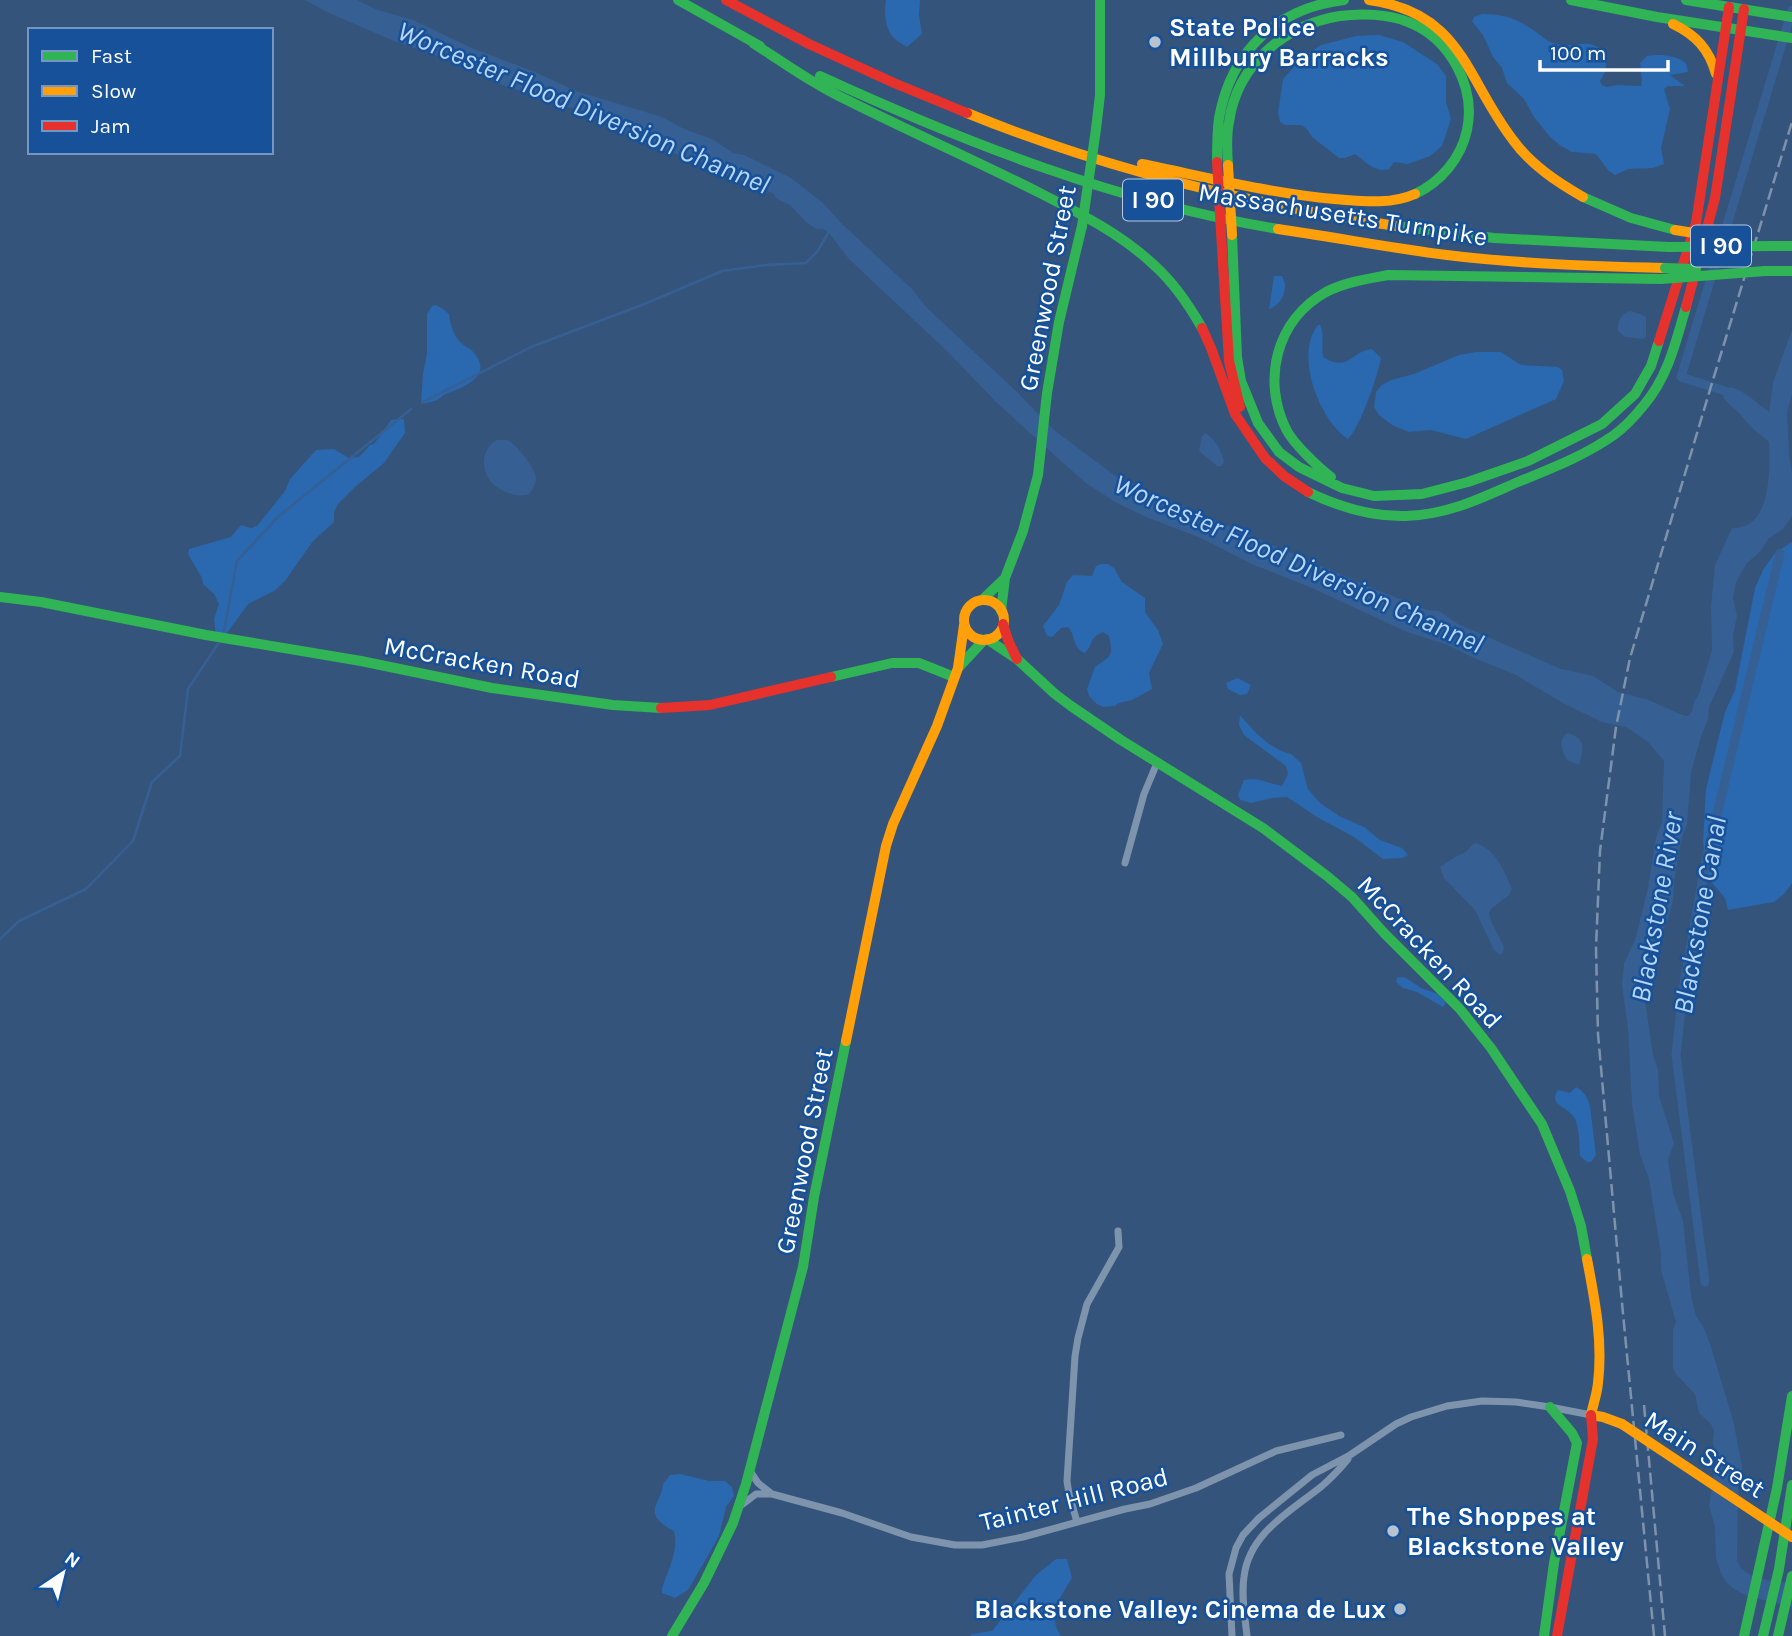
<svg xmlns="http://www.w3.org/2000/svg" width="1792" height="1636" viewBox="0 0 1792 1636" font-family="Karla,sans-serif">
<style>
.green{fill:#2a68af}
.water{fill:#366093}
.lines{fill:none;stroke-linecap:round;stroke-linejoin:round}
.stream{stroke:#366093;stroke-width:2.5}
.canal{stroke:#366093;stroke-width:9}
.street{stroke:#7e94ad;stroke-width:7}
.fast{stroke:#30b455;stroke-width:10}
.slow{stroke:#ff9f0a;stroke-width:10}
.jam{stroke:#e5322d;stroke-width:10}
.rail{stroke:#7e93ab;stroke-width:2.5;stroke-dasharray:12 5;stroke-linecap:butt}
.fast-bridge{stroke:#30b455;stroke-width:10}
.slow-bridge{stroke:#ff9f0a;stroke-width:10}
.jam-bridge{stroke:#e5322d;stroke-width:10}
.poi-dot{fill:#b8c3d1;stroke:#165199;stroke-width:2.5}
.labels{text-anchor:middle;stroke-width:5;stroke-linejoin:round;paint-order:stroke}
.shield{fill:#165199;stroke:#b9cbe0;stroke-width:2}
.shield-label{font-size:24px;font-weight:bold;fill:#fff}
.poi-label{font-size:26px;font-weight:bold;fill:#fff;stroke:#165199;text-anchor:start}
.street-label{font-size:26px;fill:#fff;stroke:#165199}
.water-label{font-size:28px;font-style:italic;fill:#b6d5f9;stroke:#165199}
</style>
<rect width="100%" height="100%" fill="#34547b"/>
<path class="green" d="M886,0H920L919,15L922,34L907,47C903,44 896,41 892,36C885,28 884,10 886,0Z
M1482,14C1503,14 1516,18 1533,30C1541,35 1548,43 1557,44C1578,49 1591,34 1607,57L1605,72L1600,81L1602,85L1607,87L1617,85L1641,86L1642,80L1640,63L1647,56C1656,54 1674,55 1683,61C1687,64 1687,67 1688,72L1670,75L1685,86H1668L1664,89L1670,109L1661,148L1664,164L1653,168L1628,169L1615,175L1608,170L1596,154L1572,152L1561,146L1550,137L1534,117L1524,99L1507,83L1502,68L1493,57L1483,35L1472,21L1474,17Z
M1379,35L1403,42L1437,64L1446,76V102L1451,119L1442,146L1430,156L1408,164L1394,162L1389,169C1375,173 1366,162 1355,154L1345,158H1339L1312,137L1307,129L1301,125H1285L1280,122L1278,113L1283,79L1304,56L1321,45L1356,36Z
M1274,276H1282C1283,278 1286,285 1285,287C1285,297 1277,307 1269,309Z
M436,305L443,309L449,314C450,324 454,337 462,344C466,347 472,349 475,354C493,377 463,387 446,394C443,395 440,398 437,400C433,402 426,403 421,404L423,374L427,353V314L432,306Z
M1318,325H1320C1325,334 1321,347 1323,357C1349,373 1351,351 1372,349L1381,358C1378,375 1360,428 1348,439C1319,420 1294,354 1318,325Z
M1476,352H1501L1521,365L1558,367L1562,370L1564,381L1556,399L1466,439L1431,430L1409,432L1392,425L1379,415L1374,407L1376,392L1382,385L1391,380L1414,374L1459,355Z
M404,419L405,433L384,463L355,487L338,504L334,512V522L313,541L285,581L274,591L248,604L227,633L216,636L214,619L219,604L214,594L203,584L202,578L188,554L189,549L231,537L241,525L251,528L257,526L285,491L290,479L316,450L334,449L349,458L359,457L370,445L374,444L391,420Z
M1792,542V883L1784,894L1774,902L1728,910L1725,898L1707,877L1703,841L1706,789L1725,712L1735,690L1755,588L1763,570L1775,553Z
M1101,564H1108L1114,568L1122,582L1145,598V612L1158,630L1163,644L1149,673L1152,689L1132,700L1119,703L1115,706L1103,707L1097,704L1089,696L1087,689L1095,667C1110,656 1114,658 1109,636L1103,632C1088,638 1094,644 1085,653C1072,648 1076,635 1068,627L1061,628L1052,637L1047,636L1043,626L1059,605L1067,582L1073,575L1092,576L1096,566Z
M1237,678L1251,685L1247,694L1240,695L1228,689L1226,683Z
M1240,715L1256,733L1269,744L1281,751L1291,754L1301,763L1308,789L1320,803L1339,816L1364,827L1380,840L1402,848L1408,855L1402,858L1383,859L1354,837L1317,817L1287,797L1272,798L1251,803L1240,800L1238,795L1244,780C1258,776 1269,784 1282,786L1288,774L1286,766L1244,735L1239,725Z
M1401,977L1406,978L1421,988L1438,994L1446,1003L1443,1007L1417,992L1403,988L1396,982L1397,978Z
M1576,1087C1584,1091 1588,1098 1590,1106L1596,1155L1591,1162H1587L1580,1156C1579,1144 1580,1125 1573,1116C1566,1106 1548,1105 1558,1090L1570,1093Z
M680,1474L709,1481H725L732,1487L734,1496L726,1507L719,1536L706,1559L688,1590L675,1598L662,1593V1588C668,1570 679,1550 674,1531C656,1521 649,1515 660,1496C662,1492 662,1488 663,1485C663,1483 669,1477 670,1475Z
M1056,1559H1067L1072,1578C1061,1596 1046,1616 1061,1636H970L972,1634L992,1631L1036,1575Z"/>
<path class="water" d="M305,0H357L375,9L413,20L474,49L535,72L576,91L662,117L684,129L712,139L733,153L744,155L791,178L823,203L841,223L912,289L927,308L1017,392L1054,430L1114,475L1152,493L1372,588L1427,610L1439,611L1458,624L1561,669L1593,676L1618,692L1646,699L1685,716H1689L1692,711L1694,702L1699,694L1712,650L1711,607L1715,565L1732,528C1772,530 1770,469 1769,442L1751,427L1739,413L1729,404L1723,397L1725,391L1730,387C1746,391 1755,402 1769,412L1773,383L1792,330V394L1787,412L1789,455L1792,473V516L1783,529L1768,539L1760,552L1747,563L1736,582L1733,598L1737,616L1733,635L1734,652L1709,707L1708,720L1701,736L1691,773L1687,824L1681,841L1674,881L1673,900L1670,913L1647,972L1644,994L1653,1055L1658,1070L1659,1096L1674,1143L1668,1160L1673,1193L1683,1221L1691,1296L1696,1316L1703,1326L1710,1344L1733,1420L1742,1466V1474L1738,1485L1737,1560C1744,1581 1772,1580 1792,1584V1607L1747,1596L1734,1589L1726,1582L1721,1573L1716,1558L1715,1527L1709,1506L1716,1461L1713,1442L1714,1431L1711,1424L1699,1413L1695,1394L1677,1375L1673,1368V1330L1676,1322L1661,1270V1253L1649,1179L1640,1154L1632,1104L1628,1029L1622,984L1624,964L1636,937L1648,888L1656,838L1662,822L1664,761L1648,742L1626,727L1602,722L1565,704L1514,674L1474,658L1448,645L1407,632L1312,588L1252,564L1201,538L1146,517L1115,502L1086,483L1061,461L996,402L948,352L849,259L829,233L823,229H816L806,222L790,205L777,199L773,193L761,190L705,164L670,152L643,138L624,133L581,111L505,86L449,60L394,41L327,12Z
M1629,311L1640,314L1646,317V336L1643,339L1625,337L1618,331C1617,321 1621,315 1629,311Z
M1205,433C1215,438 1221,450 1224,461L1222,466H1217L1199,451L1202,437Z
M497,440C502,440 504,439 509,441C517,445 536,470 536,478C536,484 532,490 529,494C517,499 496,490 489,479C480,466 483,447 497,440Z
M1568,733C1586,739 1584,749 1579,765L1567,760C1562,750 1557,739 1568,733Z
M1474,843C1494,846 1505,872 1512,889L1509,895L1491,909L1489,913L1491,921L1504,947L1502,954H1499L1494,950L1475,910L1444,878L1440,867L1455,857L1466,852Z"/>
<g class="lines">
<path class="stream" d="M423,402L531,347L647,303L722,271L766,265L806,263L817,252L830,230
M224,631L237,561L279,516L411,409
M0,939L19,921L86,889L133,841L152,782L180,756L188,689L218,644"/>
<path class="canal" d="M1733,396L1725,391L1681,377L1792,10
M1705,1282L1676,1055L1683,990L1706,860L1780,553"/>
<path class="street" d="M1125,863L1144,794L1157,763
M750,1471L758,1483L772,1494
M739,1507L756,1494H772L842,1513L911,1537L955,1545H982L1023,1537L1125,1509L1150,1504L1196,1488L1276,1451L1341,1435
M1077,1522L1069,1494L1067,1481L1075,1356L1078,1338L1087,1304L1119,1247L1118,1231
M1232,1636L1229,1574L1236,1548L1243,1535L1259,1518L1312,1475L1350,1455L1396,1424L1411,1417L1447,1406L1482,1401L1516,1402L1550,1407L1591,1415
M1247,1636C1245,1617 1241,1596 1244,1577C1249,1533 1291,1511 1322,1486C1331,1478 1340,1469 1348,1459"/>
<path class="fast" d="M678,0L760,46
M1571,0L1657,17L1792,38
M1686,0L1792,17
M753,43C784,63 815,85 849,101C911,132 974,160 1036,191C1077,212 1120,233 1154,265C1174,283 1189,305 1202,328
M820,76C966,143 1119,203 1278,229
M1096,129L1100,95V0
M1217,162C1217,148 1217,133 1219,118C1231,51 1277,8 1344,0
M1228,165C1227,151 1226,136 1229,122C1237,65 1284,25 1340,16C1361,13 1388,14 1408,22C1450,38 1476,87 1467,130C1461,158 1441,182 1415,194
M1583,197L1631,218L1675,230
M1396,226L1494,238L1669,247
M1232,235L1237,357L1241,381L1258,423L1279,452L1299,467L1342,488L1374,496L1422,494L1468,482L1528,461L1602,424L1635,394L1651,366L1659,341
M1774,246H1792
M1765,271H1792
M1331,477C1319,468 1294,444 1287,431C1261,381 1276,320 1326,292C1345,282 1367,279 1388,275L1661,279
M1308,492C1339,507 1372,517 1406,516C1448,515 1481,498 1518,482C1552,468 1584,456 1614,435C1625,427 1636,415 1644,405C1668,377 1676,341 1686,307
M0,597L41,602L206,635L361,661L492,688L613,705L661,708
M982,600L1005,578
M1001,611L1005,578L1023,531L1038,475L1047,393L1059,322L1082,226
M987,639L1017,659L1055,694L1071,706L1121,740L1263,828L1327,876L1352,897L1384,933L1460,1009L1491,1048L1542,1124L1570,1191L1581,1226L1587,1259
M958,668L984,640
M831,677L892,663H919L954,677
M672,1636L704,1583L733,1523L746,1484L803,1267L814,1197L846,1041
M1544,1636L1554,1563L1577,1443L1572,1433L1550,1407
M1744,1636L1777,1488L1792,1396
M1763,1636L1779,1569L1792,1485
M1778,1636L1792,1576"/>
<path class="slow" d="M1369,0C1463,13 1465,78 1513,140C1531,165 1557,182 1583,197
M1673,24C1696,35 1709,49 1716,74
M967,113C1104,169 1250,204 1396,226
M1142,164C1206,177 1269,193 1334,199C1361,201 1390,205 1415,194
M1278,229C1334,237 1390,248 1447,255C1519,264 1592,266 1665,268
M964 620a20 20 0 1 1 40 0a20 20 0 1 1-40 0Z
M846,1041L886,846L893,824L937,726L958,668L964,625
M1587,1259C1595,1301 1603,1341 1598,1383C1597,1394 1593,1405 1591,1415L1603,1417L1622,1424"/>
<path class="jam" d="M726,0L809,44L894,83L967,113
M1221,232L1229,361L1240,407
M1686,307L1715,198L1744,9
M1202,328L1211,348L1235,414L1265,458L1284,476L1308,492
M1659,341L1696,223L1729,7
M1003,624L1008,640L1017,659
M661,708L710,705L831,677
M1557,1636L1593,1439L1591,1415"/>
<path class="rail" d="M1644,1405L1665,1636
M1654,1636L1622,1303L1598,1034L1596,948L1600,851L1616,727L1630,658L1712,383L1792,122"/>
<path class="fast-bridge" d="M1082,226L1096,129
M1669,247L1774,246
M1665,268L1696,269
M1661,279L1765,271"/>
<path class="slow-bridge" d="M1228,165L1232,235
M1675,230L1739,240
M1622,1424L1792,1537"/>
<path class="jam-bridge" d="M1217,162L1221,232"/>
</g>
<g class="poi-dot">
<circle cx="1155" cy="42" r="7"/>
<circle cx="1393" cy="1531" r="7"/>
<circle cx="1400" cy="1609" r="7"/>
</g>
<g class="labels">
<g class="shield">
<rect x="1123" y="179.5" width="60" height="41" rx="5"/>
<rect x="1691" y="225.5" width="60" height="41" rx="5"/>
</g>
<g class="shield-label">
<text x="1153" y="208">I 90</text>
<text x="1721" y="254">I 90</text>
</g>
<g class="poi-label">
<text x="1169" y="36">State Police<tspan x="1169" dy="30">Millbury Barracks</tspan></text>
<text x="1407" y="1525">The Shoppes at<tspan x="1407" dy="30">Blackstone Valley</tspan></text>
<text x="1386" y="1618" text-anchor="end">Blackstone Valley: Cinema de Lux</text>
</g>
<g class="street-label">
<text transform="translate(1343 214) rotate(9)" y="9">Massachusetts Turnpike</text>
<text transform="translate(1047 288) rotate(-79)" y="9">Greenwood Street</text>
<text transform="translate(482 662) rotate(10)" y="9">McCracken Road</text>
<text transform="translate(1430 952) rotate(47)" y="9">McCracken Road</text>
<text transform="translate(804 1151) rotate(-79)" y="9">Greenwood Street</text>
<text transform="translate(1705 1454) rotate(33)" y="9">Main Street</text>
<text transform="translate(1074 1499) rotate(-14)" y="9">Tainter Hill Road</text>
</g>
<g class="water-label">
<text transform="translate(584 107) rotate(23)" y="10">Worcester Flood Diversion Channel</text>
<text transform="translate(1299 563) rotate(24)" y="10">Worcester Flood Diversion Channel</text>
<text transform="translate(1656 907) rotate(-80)" y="10">Blackstone River</text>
<text transform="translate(1699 915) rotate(-80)" y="10">Blackstone Canal</text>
</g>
</g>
<rect x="28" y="28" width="245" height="126" fill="#165199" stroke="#7397c2" stroke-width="2"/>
<rect x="42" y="51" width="35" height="10" fill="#30b455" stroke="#7397c2" stroke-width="2"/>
<text x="91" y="63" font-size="21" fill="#ffffff">Fast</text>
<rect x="42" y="86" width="35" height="10" fill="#ff9f0a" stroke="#7397c2" stroke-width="2"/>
<text x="91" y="98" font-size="21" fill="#ffffff">Slow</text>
<rect x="42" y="121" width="35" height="10" fill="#e5322d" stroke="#7397c2" stroke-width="2"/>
<text x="91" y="133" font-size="21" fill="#ffffff">Jam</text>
<g transform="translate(63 1573) rotate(35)" stroke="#165199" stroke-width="5" paint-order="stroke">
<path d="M0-5L12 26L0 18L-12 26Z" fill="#ffffff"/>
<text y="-10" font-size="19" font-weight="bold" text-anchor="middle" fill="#ffffff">N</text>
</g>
<path d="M1540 60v10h128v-10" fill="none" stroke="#ffffff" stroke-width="3.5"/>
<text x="1550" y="60" font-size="21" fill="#ffffff" stroke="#165199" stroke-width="5" paint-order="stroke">100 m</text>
</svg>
